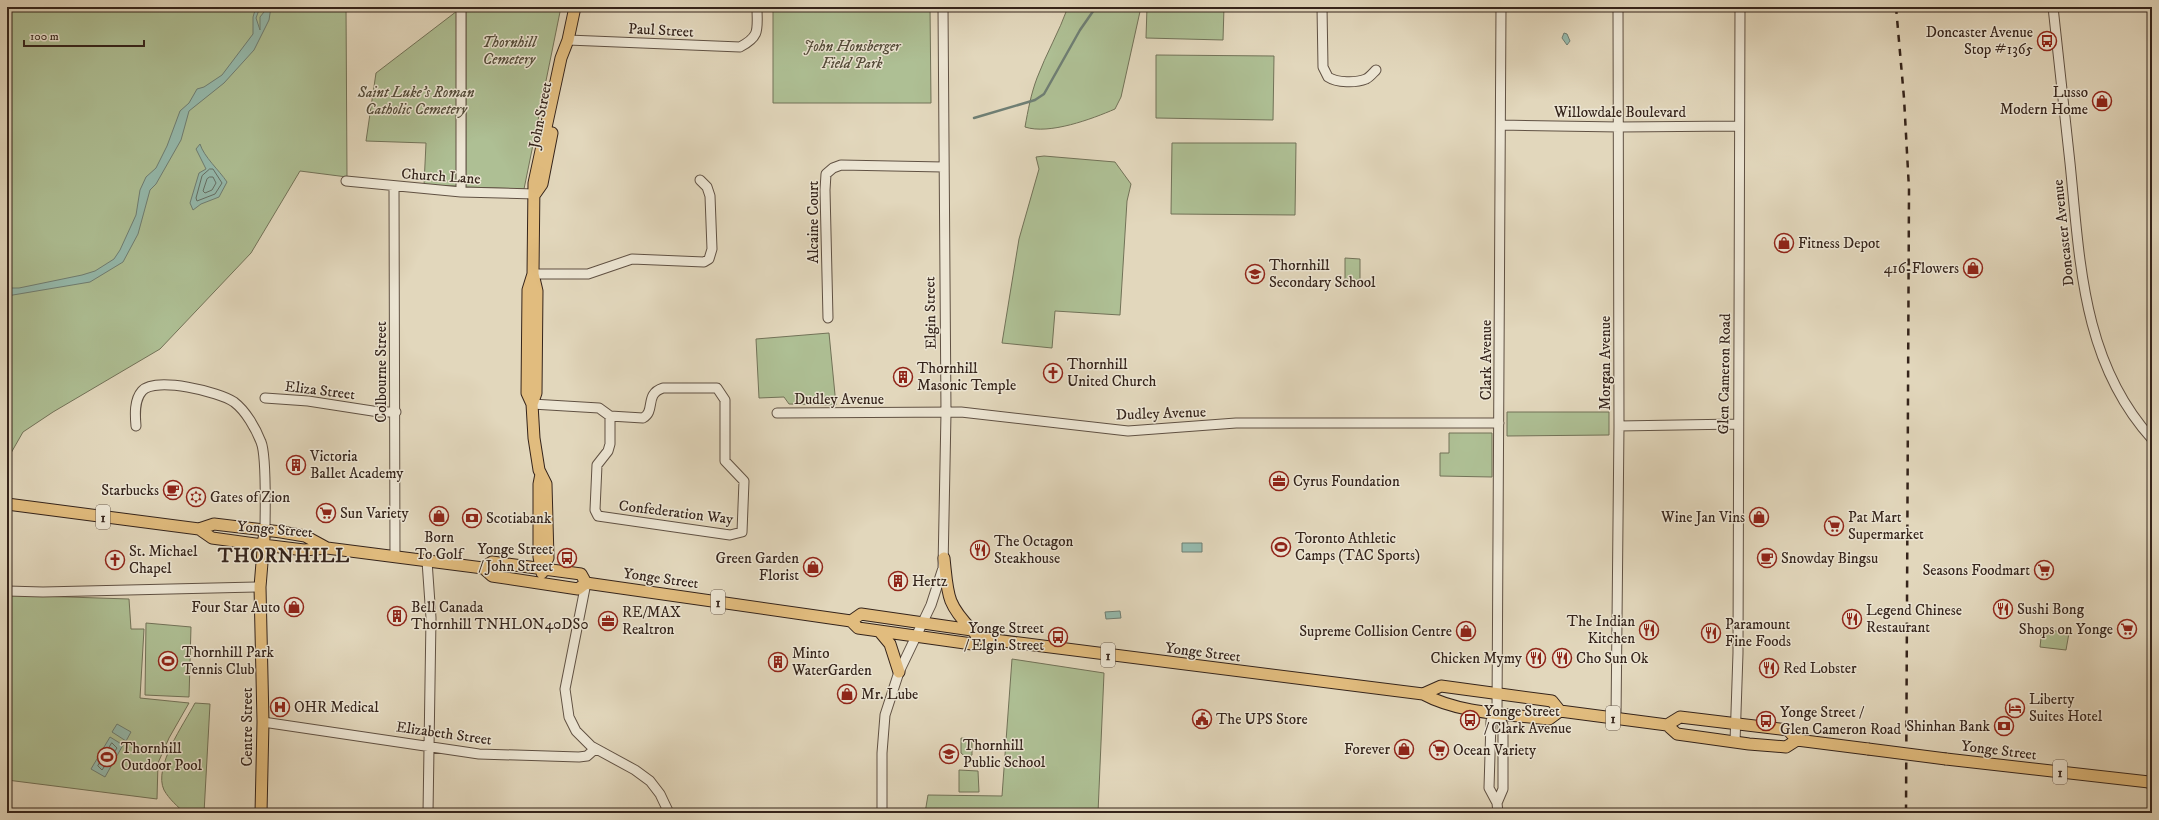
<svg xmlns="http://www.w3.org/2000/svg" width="2159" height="820" viewBox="0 0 2159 820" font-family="'IM FELL DW Pica',serif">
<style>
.green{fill:#aebf94;stroke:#727258}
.water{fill:#95baad;stroke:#6f7e73}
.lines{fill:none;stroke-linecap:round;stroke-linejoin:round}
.shore{stroke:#656f64;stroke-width:1}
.stream{stroke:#6f7e73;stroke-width:2.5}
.minor-casing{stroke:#605143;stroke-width:11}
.major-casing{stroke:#35241b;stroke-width:13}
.minor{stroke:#ece5d3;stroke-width:9}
.major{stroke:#e1bc7e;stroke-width:11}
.rail{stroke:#35241b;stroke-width:2.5;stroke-dasharray:7 7;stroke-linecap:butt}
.major-bridge-casing{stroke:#35241b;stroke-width:13;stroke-linecap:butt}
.major-bridge{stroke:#e1bc7e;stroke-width:11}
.labels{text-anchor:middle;stroke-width:3;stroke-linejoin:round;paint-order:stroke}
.shield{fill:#ece5d3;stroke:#6c5e52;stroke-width:1}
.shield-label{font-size:14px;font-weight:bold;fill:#35241b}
.street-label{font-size:15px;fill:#35241b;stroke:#ece5d3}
.poi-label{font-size:15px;fill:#35241b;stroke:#ece5d3;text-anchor:start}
.park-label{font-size:15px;font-style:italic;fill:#534b39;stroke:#ece5d3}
.district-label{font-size:19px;font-weight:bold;letter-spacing:1px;fill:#35241b;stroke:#ece5d3}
</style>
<rect width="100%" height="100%" fill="#e2d7bc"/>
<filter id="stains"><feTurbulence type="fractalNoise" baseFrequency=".005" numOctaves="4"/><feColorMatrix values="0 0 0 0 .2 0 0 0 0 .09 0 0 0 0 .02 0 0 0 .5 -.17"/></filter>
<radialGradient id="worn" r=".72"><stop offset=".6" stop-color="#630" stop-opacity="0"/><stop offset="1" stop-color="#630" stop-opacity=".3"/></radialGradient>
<path class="green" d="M7,7H346L347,177L300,171L251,253L160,349L53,412L23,432L7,460Z
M466,7H561L524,189L466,187Z
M773,7H930L931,103H773Z
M1068,7H1141L1121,97L1115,109C1092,119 1049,135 1025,127C1028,110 1031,94 1037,78C1046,54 1059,32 1068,7Z
M1147,7H1224L1223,40L1146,38Z
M457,11L459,186L424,185L426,143L366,141L376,73Z
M1156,55L1274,56L1273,120L1156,118Z
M1172,143H1296L1295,215L1171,214Z
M1044,156L1115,162L1131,184L1127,201L1120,315L1055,311L1052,348L1002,343L1019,239L1039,169L1036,157Z
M1345,258L1360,259V286H1345Z
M829,333L836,405L789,404L784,397L759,398L756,339Z
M1507,412H1609V435L1507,436Z
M1449,433H1492V477L1440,476V453H1449Z
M7,595L129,599L131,629H144L140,698L189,703L169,738L158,763L157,799L7,780Z
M146,623L191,627L189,697L145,695Z
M2042,629L2069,633L2066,650L2040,647Z
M1012,659L1104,673L1098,813H925L928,795L1002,796Z
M195,703L210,704L204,813H185C178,807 169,799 164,790C153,767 184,724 195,703Z
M961,738L972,739V755L967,758L961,753Z
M959,770L978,771L979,792H959Z"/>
<path class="water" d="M256,7H260L256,18L260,30V17L264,12L265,7H271L269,20L254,50L224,83L189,111L181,140L156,184L150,190L138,234L123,262L90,282L7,296V288H19L82,275L95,271L114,259L120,250L136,215L140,190L146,177L156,168L167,146L180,111L189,103L197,89L204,87L222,75L253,34V17Z
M1564,33L1567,34L1570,41L1567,45L1562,38Z
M200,144C204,157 219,170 227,182L219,197L201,204L193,210L190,203L199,173L206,169L196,149Z
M1182,543H1202V552H1182Z
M1120,611L1121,618L1106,619L1105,612Z
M117,724L131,732L126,741L112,732Z
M110,737L123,745L105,777L91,769Z"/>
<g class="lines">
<path class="shore" d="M210,169H213L222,183L215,194L197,201L196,198L202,176Z
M210,177H213L216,183L212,190L205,193L203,191L207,179Z
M112,743L117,748L102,770L98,766Z"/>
<path class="stream" d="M974,118L1035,100L1044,94L1080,30L1096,7"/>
<g class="minor-casing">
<path id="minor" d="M461,7V192
M1322,7L1323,67L1328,77C1337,83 1356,83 1366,79C1370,77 1373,73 1376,70
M2053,7C2059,59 2064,111 2070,163C2080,261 2082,362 2152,439
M568,40L740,47C761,36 757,29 757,7
M1501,125L1619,127L1739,126
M346,181L461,192L535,194
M394,186L395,557
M533,274H588L632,259L704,262L709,259L712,249L710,196L707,187L700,180
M828,318L825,190L826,174L833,168L841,165L943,167
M265,398L308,401L379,412H396
M532,404L599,408L610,416L643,418C656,411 644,394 663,388H717L725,400V461L744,481L742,532L730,535L598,516L595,510L597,465L608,451L610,444V416
M777,413L961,412L1128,431L1236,423H1499
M136,426C135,415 134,400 142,391C155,376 220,392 234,402C246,411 256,429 261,442C267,456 265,513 265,530
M1619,426L1737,424
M427,561L431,618L428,813
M586,583L565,689L569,717L576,731L591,746L635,770L650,781L660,794L669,813
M7,591L43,592L260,587
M1497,713L1491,721L1489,788L1497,803L1498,813
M1616,718L1619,426L1618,7
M263,722L479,754L579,757L587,756L595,749
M1735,742L1738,653L1740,7
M1497,803L1503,789V725L1497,713L1501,7
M882,813V753L885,715L899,672L931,605L943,568L946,413L943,7"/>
</g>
<g class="major-casing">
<path id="major" d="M535,194L542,184L552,133
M532,404L527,393L528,290L533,274
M541,474L539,484V557L542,573
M7,504L199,529L214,524L281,532L305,536L327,548
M199,529L212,538L263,545L304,550L327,548L483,568L492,576L578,589L586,583L851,621L858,628L972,644L979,638
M944,558C948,595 946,603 972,630
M483,568L492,562L581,574L586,583
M542,569L548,558L546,484L539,470L534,438L532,404L536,393L537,291L533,274L534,183L561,58L568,40L575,7
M851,621L861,614L972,630L979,638L1423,694C1460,714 1508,714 1549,719L1560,711L1667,725L1677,734L1749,744L1786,747L1797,740L1868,749
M880,632L890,644L899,672
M1423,694L1441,686L1552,701L1560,711
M1667,725L1680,717L1788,730L1797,740
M1946,759L2149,782L2152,785
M261,813L263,722L260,587L264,538"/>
</g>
<use href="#minor" class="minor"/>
<use href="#major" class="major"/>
<path class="rail" d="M1896,7L1904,98L1909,189L1906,813"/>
<g class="major-bridge-casing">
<path id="major-bridge" d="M1868,749L1946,759"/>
</g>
<use href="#major-bridge" class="major-bridge"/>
</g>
<defs>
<g id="bus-ring" transform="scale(1)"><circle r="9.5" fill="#ece5d3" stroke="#8f2418" stroke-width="1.5"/><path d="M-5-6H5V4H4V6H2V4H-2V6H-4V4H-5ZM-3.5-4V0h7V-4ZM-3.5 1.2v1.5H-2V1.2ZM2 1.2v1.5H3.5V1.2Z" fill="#8f2418"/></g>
<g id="shop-ring" transform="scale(1)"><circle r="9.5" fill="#ece5d3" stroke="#8f2418" stroke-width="1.5"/><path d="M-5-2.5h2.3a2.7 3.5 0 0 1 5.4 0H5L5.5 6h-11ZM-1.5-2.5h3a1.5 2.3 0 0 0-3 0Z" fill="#8f2418"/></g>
<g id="school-ring" transform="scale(1)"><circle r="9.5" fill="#ece5d3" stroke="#8f2418" stroke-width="1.5"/><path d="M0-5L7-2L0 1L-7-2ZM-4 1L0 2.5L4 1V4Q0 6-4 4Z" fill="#8f2418"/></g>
<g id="church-ring" transform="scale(1)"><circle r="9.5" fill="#ece5d3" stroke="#8f2418" stroke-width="1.5"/><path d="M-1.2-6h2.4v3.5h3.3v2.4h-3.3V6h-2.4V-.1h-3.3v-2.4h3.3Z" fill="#8f2418"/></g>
<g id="building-ring" transform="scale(1)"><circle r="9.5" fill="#ece5d3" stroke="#8f2418" stroke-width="1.5"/><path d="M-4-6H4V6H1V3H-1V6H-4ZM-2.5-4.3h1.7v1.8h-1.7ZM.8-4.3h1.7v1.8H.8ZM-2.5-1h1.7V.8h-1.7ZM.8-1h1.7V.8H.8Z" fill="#8f2418"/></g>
<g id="office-ring" transform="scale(1)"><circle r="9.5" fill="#ece5d3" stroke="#8f2418" stroke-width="1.5"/><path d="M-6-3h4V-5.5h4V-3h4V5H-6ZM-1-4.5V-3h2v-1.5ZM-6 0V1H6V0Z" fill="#8f2418"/></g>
<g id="cafe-ring" transform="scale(1)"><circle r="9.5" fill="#ece5d3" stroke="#8f2418" stroke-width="1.5"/><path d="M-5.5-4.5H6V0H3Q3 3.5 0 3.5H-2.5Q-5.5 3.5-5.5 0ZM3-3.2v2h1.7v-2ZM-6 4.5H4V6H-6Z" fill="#8f2418"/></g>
<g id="synagogue-ring" transform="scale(1)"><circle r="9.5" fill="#ece5d3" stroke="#8f2418" stroke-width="1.5"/><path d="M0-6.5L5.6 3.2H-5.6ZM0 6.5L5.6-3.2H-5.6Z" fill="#8f2418"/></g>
<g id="supermarket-ring" transform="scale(1)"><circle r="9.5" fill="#ece5d3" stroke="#8f2418" stroke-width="1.5"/><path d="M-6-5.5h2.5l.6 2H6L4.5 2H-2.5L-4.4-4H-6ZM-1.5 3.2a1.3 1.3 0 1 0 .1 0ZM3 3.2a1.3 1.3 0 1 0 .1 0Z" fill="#8f2418"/></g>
<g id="bank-ring" transform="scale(1)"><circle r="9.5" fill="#ece5d3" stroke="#8f2418" stroke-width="1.5"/><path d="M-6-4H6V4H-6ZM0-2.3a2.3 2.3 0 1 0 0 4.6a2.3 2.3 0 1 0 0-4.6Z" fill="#8f2418"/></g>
<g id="stadium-ring" transform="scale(1)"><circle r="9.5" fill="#ece5d3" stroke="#8f2418" stroke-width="1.5"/><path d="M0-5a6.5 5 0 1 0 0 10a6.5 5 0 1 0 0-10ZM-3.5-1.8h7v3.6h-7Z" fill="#8f2418"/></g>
<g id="restaurant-ring" transform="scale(1)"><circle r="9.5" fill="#ece5d3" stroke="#8f2418" stroke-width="1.5"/><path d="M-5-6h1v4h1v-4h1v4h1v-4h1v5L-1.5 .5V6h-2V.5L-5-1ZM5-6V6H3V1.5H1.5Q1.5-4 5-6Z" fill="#8f2418"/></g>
<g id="hospital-ring" transform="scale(1)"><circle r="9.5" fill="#ece5d3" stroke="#8f2418" stroke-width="1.5"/><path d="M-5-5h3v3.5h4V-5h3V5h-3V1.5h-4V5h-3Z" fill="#8f2418"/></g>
<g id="hotel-ring" transform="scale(1)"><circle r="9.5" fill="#ece5d3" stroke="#8f2418" stroke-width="1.5"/><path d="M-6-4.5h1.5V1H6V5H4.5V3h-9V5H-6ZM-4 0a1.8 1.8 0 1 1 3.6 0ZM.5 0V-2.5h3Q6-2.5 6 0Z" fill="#8f2418"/></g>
<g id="civic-ring" transform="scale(1)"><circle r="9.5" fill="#ece5d3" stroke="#8f2418" stroke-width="1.5"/><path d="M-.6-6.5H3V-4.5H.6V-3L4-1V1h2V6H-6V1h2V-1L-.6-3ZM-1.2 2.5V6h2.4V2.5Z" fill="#8f2418"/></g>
</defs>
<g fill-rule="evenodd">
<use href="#bus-ring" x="2047" y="41"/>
<use href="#shop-ring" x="2102" y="101"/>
<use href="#shop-ring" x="1784" y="243"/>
<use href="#shop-ring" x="1973" y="268"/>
<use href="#school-ring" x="1255" y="274"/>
<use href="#church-ring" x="1053" y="373"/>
<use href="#building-ring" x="903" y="377"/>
<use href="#building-ring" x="296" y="465"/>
<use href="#office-ring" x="1279" y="481"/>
<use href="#cafe-ring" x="173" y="490"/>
<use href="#synagogue-ring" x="196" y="497"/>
<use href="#supermarket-ring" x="326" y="513"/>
<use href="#shop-ring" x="439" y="516"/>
<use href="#shop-ring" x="1759" y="517"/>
<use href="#bank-ring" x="472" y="518"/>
<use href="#supermarket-ring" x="1834" y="526"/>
<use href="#stadium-ring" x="1281" y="547"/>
<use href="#restaurant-ring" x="980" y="550"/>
<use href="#bus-ring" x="567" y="558"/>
<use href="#cafe-ring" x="1767" y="558"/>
<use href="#church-ring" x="115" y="560"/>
<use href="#shop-ring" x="813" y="567"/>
<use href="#supermarket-ring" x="2044" y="570"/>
<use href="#building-ring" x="898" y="581"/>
<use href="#shop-ring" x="294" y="607"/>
<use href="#restaurant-ring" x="2003" y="609"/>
<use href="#building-ring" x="397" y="616"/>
<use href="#restaurant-ring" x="1852" y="619"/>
<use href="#office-ring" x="608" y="621"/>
<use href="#supermarket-ring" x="2127" y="629"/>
<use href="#restaurant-ring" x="1649" y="630"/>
<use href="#shop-ring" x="1466" y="631"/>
<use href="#restaurant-ring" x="1711" y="633"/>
<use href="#bus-ring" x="1058" y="637"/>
<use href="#restaurant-ring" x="1536" y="658"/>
<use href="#restaurant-ring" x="1562" y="658"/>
<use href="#stadium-ring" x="168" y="661"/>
<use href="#building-ring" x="778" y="662"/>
<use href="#restaurant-ring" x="1769" y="668"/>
<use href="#shop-ring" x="847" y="694"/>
<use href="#hospital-ring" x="280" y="707"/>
<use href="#hotel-ring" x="2015" y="708"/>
<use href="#civic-ring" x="1202" y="719"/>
<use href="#bus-ring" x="1470" y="720"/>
<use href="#bus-ring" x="1766" y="721"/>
<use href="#bank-ring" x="2004" y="726"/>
<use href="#shop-ring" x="1404" y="749"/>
<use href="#supermarket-ring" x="1439" y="750"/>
<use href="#school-ring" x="949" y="754"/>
<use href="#stadium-ring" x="107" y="757"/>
</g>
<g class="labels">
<g class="shield">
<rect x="96" y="505" width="14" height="24" rx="3"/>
<rect x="711" y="590" width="14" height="24" rx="3"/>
<rect x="1101" y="643" width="14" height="24" rx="3"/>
<rect x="1606" y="706" width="14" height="24" rx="3"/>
<rect x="2053" y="760" width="14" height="24" rx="3"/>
</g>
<g class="shield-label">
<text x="103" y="522">1</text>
<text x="718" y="607">1</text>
<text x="1108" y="660">1</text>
<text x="1613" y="723">1</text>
<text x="2060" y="777">1</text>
</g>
<g class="street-label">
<text transform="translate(661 30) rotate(3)" y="5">Paul Street</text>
<text x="1620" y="117">Willowdale Boulevard</text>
<text transform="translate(540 115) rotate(-79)" y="5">John Street</text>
<text transform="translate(441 176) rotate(4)" y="5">Church Lane</text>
<text transform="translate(813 222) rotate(-90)" y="5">Alcaine Court</text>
<text transform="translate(2063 233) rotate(-96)" y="5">Doncaster Avenue</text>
<text transform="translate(930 313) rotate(-91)" y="5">Elgin Street</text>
<text transform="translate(1486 360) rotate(-90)" y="5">Clark Avenue</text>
<text transform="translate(1605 363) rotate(-90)" y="5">Morgan Avenue</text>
<text transform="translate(381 372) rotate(-90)" y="5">Colbourne Street</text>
<text transform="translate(1724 374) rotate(-89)" y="5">Glen Cameron Road</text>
<text transform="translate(320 390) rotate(7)" y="5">Eliza Street</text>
<text x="839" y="404">Dudley Avenue</text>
<text transform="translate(1161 413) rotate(-2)" y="5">Dudley Avenue</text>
<text transform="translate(676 512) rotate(7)" y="5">Confederation Way</text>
<text transform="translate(275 529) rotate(5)" y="5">Yonge Street</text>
<text transform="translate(661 578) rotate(8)" y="5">Yonge Street</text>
<text transform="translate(1203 652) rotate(7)" y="5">Yonge Street</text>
<text transform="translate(247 727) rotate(-90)" y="5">Centre Street</text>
<text transform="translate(444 733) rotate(8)" y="5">Elizabeth Street</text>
<text transform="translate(1999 750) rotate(7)" y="5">Yonge Street</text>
</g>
<g class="poi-label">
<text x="2033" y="37" text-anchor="end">Doncaster Avenue<tspan x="2033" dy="17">Stop #1365</tspan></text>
<text x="2088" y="97" text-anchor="end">Lusso<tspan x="2088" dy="17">Modern Home</tspan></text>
<text x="1798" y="248">Fitness Depot</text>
<text x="1269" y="270">Thornhill<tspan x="1269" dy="17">Secondary School</tspan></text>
<text x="1959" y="273" text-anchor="end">416-Flowers</text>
<text x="1067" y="369">Thornhill<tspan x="1067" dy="17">United Church</tspan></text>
<text x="917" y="373">Thornhill<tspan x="917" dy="17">Masonic Temple</tspan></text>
<text x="310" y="461">Victoria<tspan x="310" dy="17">Ballet Academy</tspan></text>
<text x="1293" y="486">Cyrus Foundation</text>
<text x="159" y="495" text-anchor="end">Starbucks</text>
<text x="210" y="502">Gates of Zion</text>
<text x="340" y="518">Sun Variety</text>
<text x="1745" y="522" text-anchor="end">Wine Jan Vins</text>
<text x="1848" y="522">Pat Mart<tspan x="1848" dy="17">Supermarket</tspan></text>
<text x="486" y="523">Scotiabank</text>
<text x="439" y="542" text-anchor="middle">Born<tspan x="439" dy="17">To Golf</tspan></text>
<text x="1295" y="543">Toronto Athletic<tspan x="1295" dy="17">Camps (TAC Sports)</tspan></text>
<text x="994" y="546">The Octagon<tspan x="994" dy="17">Steakhouse</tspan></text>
<text x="553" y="554" text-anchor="end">Yonge Street<tspan x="553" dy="17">/ John Street</tspan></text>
<text x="129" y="556">St. Michael<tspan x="129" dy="17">Chapel</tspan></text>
<text x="799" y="563" text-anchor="end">Green Garden<tspan x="799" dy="17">Florist</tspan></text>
<text x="1781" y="563">Snowday Bingsu</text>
<text x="2030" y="575" text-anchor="end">Seasons Foodmart</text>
<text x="912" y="586">Hertz</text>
<text x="280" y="612" text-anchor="end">Four Star Auto</text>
<text x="411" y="612">Bell Canada<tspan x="411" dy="17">Thornhill TNHLON40DS0</tspan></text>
<text x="2017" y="614">Sushi Bong</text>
<text x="1866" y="615">Legend Chinese<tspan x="1866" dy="17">Restaurant</tspan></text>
<text x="622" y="617">RE/MAX<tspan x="622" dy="17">Realtron</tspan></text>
<text x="1635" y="626" text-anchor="end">The Indian<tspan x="1635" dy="17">Kitchen</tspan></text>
<text x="1725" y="629">Paramount<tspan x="1725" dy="17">Fine Foods</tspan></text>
<text x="1044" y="633" text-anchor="end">Yonge Street<tspan x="1044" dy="17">/ Elgin Street</tspan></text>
<text x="2113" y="634" text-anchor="end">Shops on Yonge</text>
<text x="1452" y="636" text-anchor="end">Supreme Collision Centre</text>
<text x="182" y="657">Thornhill Park<tspan x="182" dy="17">Tennis Club</tspan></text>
<text x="792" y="658">Minto<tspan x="792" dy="17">WaterGarden</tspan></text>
<text x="1522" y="663" text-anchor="end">Chicken Mymy</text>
<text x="1576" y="663">Cho Sun Ok</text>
<text x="1783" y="673">Red Lobster</text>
<text x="861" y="699">Mr. Lube</text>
<text x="2029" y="704">Liberty<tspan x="2029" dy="17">Suites Hotel</tspan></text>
<text x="294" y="712">OHR Medical</text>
<text x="1484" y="716">Yonge Street<tspan x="1484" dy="17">/ Clark Avenue</tspan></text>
<text x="1780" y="717">Yonge Street /<tspan x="1780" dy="17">Glen Cameron Road</tspan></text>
<text x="1216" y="724">The UPS Store</text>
<text x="1990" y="731" text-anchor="end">Shinhan Bank</text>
<text x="963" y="750">Thornhill<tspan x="963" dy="17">Public School</tspan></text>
<text x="121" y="753">Thornhill<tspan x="121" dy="17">Outdoor Pool</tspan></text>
<text x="1390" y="754" text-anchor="end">Forever</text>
<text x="1453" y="755">Ocean Variety</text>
</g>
<g class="park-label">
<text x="509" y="47">Thornhill<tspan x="509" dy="17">Cemetery</tspan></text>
<text x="852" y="51">John Honsberger<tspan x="852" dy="17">Field Park</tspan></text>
<text x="416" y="97">Saint Luke’s Roman<tspan x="416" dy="17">Catholic Cemetery</tspan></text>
</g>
<g class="district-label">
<text x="284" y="562">THORNHILL</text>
</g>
</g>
<rect width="2159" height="820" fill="none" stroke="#e2d7bc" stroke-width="24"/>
<rect x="8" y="8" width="2143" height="804" fill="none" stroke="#35241b" stroke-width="2"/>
<rect x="12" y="12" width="2135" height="796" fill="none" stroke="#35241b"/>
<path d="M24 40v6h120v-6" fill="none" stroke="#35241b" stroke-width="2"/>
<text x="30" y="40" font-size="12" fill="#35241b" stroke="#ece5d3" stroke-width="3" paint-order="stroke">100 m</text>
<rect width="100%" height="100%" filter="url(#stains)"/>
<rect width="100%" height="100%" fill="url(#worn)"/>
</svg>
